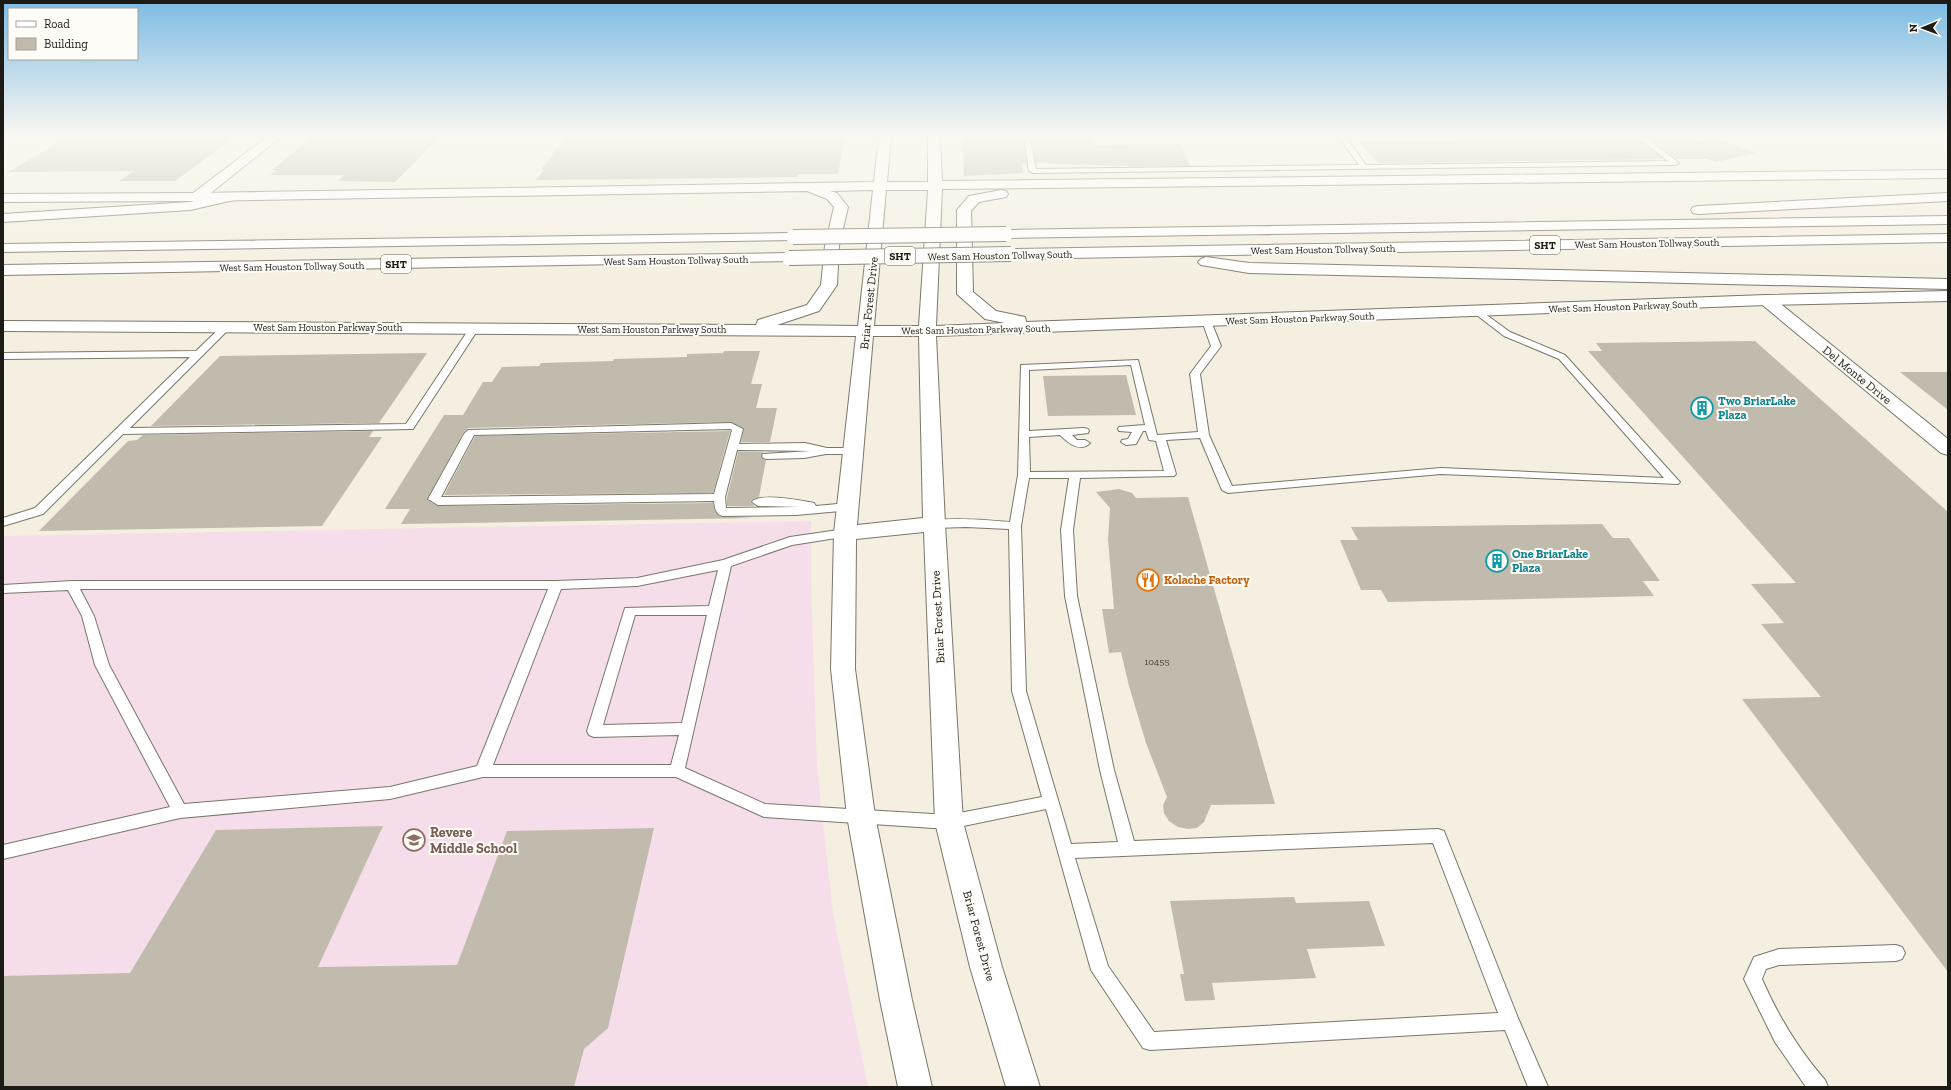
<svg xmlns="http://www.w3.org/2000/svg" width="1951" height="1090" viewBox="0 0 1951 1090" font-family="'Zilla Slab',serif">
<style>
.education{fill:#f5deea}
.building{fill:#c0bbad}
.lines{fill:none;stroke-linecap:round;stroke-linejoin:round}
.service-casing{stroke:#7a7669;stroke-width:2}
.minor-casing{stroke:#7a7669;stroke-width:2}
.secondary-casing{stroke:#7a7669;stroke-width:2}
.motorway-casing{stroke:#7a7669;stroke-width:2}
.service{fill:#fff;fill-rule:evenodd}
.minor{fill:#fff;fill-rule:evenodd}
.secondary{fill:#fff;fill-rule:evenodd}
.motorway{fill:#fff;fill-rule:evenodd}
.motorway-bridge-casing{stroke:#7a7669;stroke-width:16;stroke-linecap:butt}
.motorway-bridge{stroke:#fff;stroke-width:14}
.labels{text-anchor:middle;stroke-width:4;stroke-linejoin:round;paint-order:stroke}
.far-street-label{font-size:10px;fill:#1d1b16;stroke:#fefcf6}
.number-label{font-size:10px;fill:#46433c}
.shield{fill:#fefcf6;stroke:#605e59;stroke-width:1}
.shield-label{font-size:11px;font-weight:bold;fill:#1d1b16}
.street-label{font-size:12px;fill:#1d1b16;stroke:#fefcf6}
.culture-label{font-size:12px;font-weight:bold;fill:#0d838f;stroke:#fefcf6;text-anchor:start}
.food-label{font-size:12px;font-weight:bold;fill:#c56008;stroke:#fefcf6;text-anchor:start}
.near-education-label{font-size:14px;font-weight:bold;fill:#785e54;stroke:#fefcf6;text-anchor:start}
</style>
<rect width="100%" height="100%" fill="#f4efe0"/>
<path class="education" d="M811,521V579L817,768L833,913L868,1087H3V536Z"/>
<path class="building" d="M70,136H236L175,181H119L134,171L8,172Z
M313,136H441L395,182L338,181L345,175H270L277,170H272Z
M566,136H840V138H845L838,174H798L797,177L536,180L544,170H541Z
M962,136H1023L1026,163H1022L1023,173L964,176Z
M1032,136H1092L1094,145L1181,144L1190,166H1127L1036,163Z
M1575,136H1635L1664,159L1378,163L1359,142L1578,139Z
M1647,136H1687L1697,143L1716,138L1756,153L1716,162L1708,159H1677Z
M1755,341L1948,512V972L1742,699L1821,697L1761,624L1784,623L1751,584L1796,583L1588,351H1602L1596,343Z
M724,351H760L751,384H762L756,408H777L770,442H741L744,428L731,422L468,428L463,433L427,499L438,506L713,503L715,511L720,516L754,518L401,524L410,509H385L444,415H463L483,382H492L502,367L539,366L541,363L613,361L614,359L687,357V354L723,353Z
M427,353L379,423L151,426L220,356Z
M1900,372H1948V410Z
M1126,375L1136,415L1048,416L1043,376Z
M373,431L369,437H382L322,526L39,531L128,441L137,440L143,435Z
M730,431L713,493L444,495L475,436Z
M738,452H768H763L761,455L762,459L766,460L759,497L750,502L755,506H727V497Z
M1119,489L1132,493L1136,498L1188,497L1275,804L1211,805L1204,822L1197,828L1188,829L1178,827L1169,821L1164,813L1163,805L1167,797L1146,743L1129,686L1121,652L1109,653L1102,609H1114L1108,539L1110,508L1096,492Z
M1602,524L1613,538H1629L1660,581H1643L1654,596L1388,602L1381,590H1361L1340,540H1358L1351,527Z
M383,826L318,967L457,965L507,831L654,828L608,1028L584,1049L574,1087H3V976L130,973L216,830Z
M1294,897L1296,903L1369,901L1385,946L1307,949L1316,978L1212,983L1215,1000L1185,1001L1180,974H1184L1170,901Z"/>
<g class="lines">
<g class="service-casing">
<path id="service" d="M3,136H9L3,140Z
M1024,136H1030L1036,169L1359,165L1338,136H1345L1366,165L1668,161L1636,136H1644L1679,163L1675,165L1033,173L1029,171Z
M1477,308L1510,332L1565,355L1678,480L1680,482L1678,484L1441,474L1228,493L1222,490L1200,438L1166,440L1176,474L1174,476L1080,478L1073,530L1077,596L1114,770L1134,841L1438,829L1444,831L1518,1018L1548,1087H1528L1505,1030L1150,1050L1143,1048L1091,970L1046,809L949,829L764,817L676,777H483L390,799L180,818L3,859V845L170,807L95,665L82,616L68,590L3,593V585L72,581H556L637,578L723,560L790,537L845,529L851,533L849,536L792,545L731,566L685,768L765,804L949,815L1042,797L1012,691L1009,529L966,527L934,528L928,524C934,515 997,521 1010,522L1018,475L1021,365L1138,360L1157,435L1198,432L1190,374L1211,346L1202,321L1204,319H1210L1221,346L1200,374L1209,435L1232,486L1441,468L1664,478L1559,359L1504,336L1474,313V309ZM1131,365L1145,425L1119,427L1118,429L1119,431L1132,432L1128,439L1122,440L1121,442L1126,445L1136,444L1143,431H1146L1149,440L1156,441L1164,471L1030,472L1029,437L1060,435C1068,443 1080,453 1090,443L1085,440H1077L1072,435L1088,433L1089,431L1088,429L1084,428L1029,431V370ZM1029,478H1069L1061,530L1065,596L1100,770L1118,842L1071,844L1026,691L1021,526ZM718,570L709,606L625,608L587,731L589,735L594,737L679,735L671,765H493L561,589L637,586ZM80,589H548L477,766L390,787L184,804L109,665L94,616ZM635,615H707L682,723L603,725ZM1433,843L1498,1013L1154,1032L1108,966L1075,858Z
M226,324L231,327L130,428L406,424L471,326L474,325L479,328L413,429L123,434L43,514L3,526V518L35,508L190,357L3,359V353L196,351L223,325Z
M731,423L743,429L739,444L805,443L827,448H854L859,451L854,454H826L804,458L767,459L763,458L762,456L763,454L811,451L737,450L725,497L726,508L800,507L758,506L752,502C759,492 803,501 814,503L816,506L848,503L852,504L854,507L852,510L796,515L723,516C715,514 715,508 714,501L438,505L428,499L464,434L468,430ZM730,429L732,430L714,494L441,497L474,435Z
M1896,945L1902,947L1905,953L1902,959L1896,961L1779,965L1766,969L1762,979C1778,1016 1799,1050 1825,1080L1828,1087H1806L1775,1042L1744,979L1754,957L1779,949Z"/>
</g>
<g class="minor-casing">
<path id="minor" d="M268,136H282L202,200H192L190,197L192,194Z
M1766,295L1772,297L1948,439V455L1941,453L1760,303L1758,300L1760,297Z"/>
</g>
<g class="secondary-casing">
<path id="secondary" d="M879,136H891L887,182H928V136H940L942,181L1948,170V178L942,189L936,326L1005,323L985,319L957,294V210L969,196L1001,190L1006,191L1008,194L1006,197L979,202L971,211L973,292L996,311L1025,317L1026,322L1766,295L1948,291V301L1766,305L936,336L945,524L963,822L1002,967L1040,1087H1006L970,967L935,822L924,532L856,539L855,669L875,816L912,1000L932,1087H898L880,1000L847,816L831,669L834,533L856,336L3,331V321L756,325L758,320L807,305L821,285L825,246L834,207L827,199L807,191L197,201L3,202V194L197,193L874,182ZM873,190L858,326L777,325L819,311L837,285L839,246L848,207L837,193L830,191ZM886,190H928L919,326H874ZM873,336H919L923,518L857,525Z"/>
</g>
<g class="motorway-casing">
<path id="motorway" d="M229,193L234,194L236,197L234,200L190,210L3,222V214L190,202Z
M1948,193V201L1698,214L1693,213L1691,210L1693,207L1698,206Z
M1948,216V224L1006,238L1001,237L999,234L1001,231L1006,230Z
M793,233L798,234L800,237L798,240L3,252V244Z
M1948,234V242L1011,259L1006,257L1003,254L1006,251L1011,249Z
M789,253L794,255L797,258L794,261L3,275V265Z
M1206,257L1249,263L1948,279V289L1249,273L1201,265L1198,262L1201,259Z"/>
</g>
<use href="#service" class="service"/>
<use href="#minor" class="minor"/>
<use href="#secondary" class="secondary"/>
<use href="#motorway" class="motorway"/>
<g class="motorway-bridge-casing">
<path id="motorway-bridge" d="M793,237L1006,234
M789,258L1011,254"/>
</g>
<use href="#motorway-bridge" class="motorway-bridge"/>
</g>
<linearGradient id="sky" x2="0" y2="1"><stop stop-color="#7cbbe4"/><stop offset="0.47" stop-color="#faf8f1"/><stop offset="1" stop-color="#faf8f1" stop-opacity="0"/></linearGradient>
<rect width="1951" height="289" fill="url(#sky)"/>
<defs>
<g id="building-ring" transform="scale(1.15)"><circle r="9.5" fill="#fefcf6" stroke="#0f9aa8" stroke-width="1.5"/><path d="M-4-6H4V6H1V3H-1V6H-4ZM-2.5-4.3h1.7v1.8h-1.7ZM.8-4.3h1.7v1.8H.8ZM-2.5-1h1.7V.8h-1.7ZM.8-1h1.7V.8H.8Z" fill="#0f9aa8"/></g>
<g id="restaurant-ring" transform="scale(1.15)"><circle r="9.5" fill="#fefcf6" stroke="#e8710a" stroke-width="1.5"/><path d="M-5-6h1v4h1v-4h1v4h1v-4h1v5L-1.5 .5V6h-2V.5L-5-1ZM5-6V6H3V1.5H1.5Q1.5-4 5-6Z" fill="#e8710a"/></g>
<g id="school-ring" transform="scale(1.15)"><circle r="9.5" fill="#fefcf6" stroke="#8d6e63" stroke-width="1.5"/><path d="M0-5L7-2L0 1L-7-2ZM-4 1L0 2.5L4 1V4Q0 6-4 4Z" fill="#8d6e63"/></g>
</defs>
<g fill-rule="evenodd">
<use href="#building-ring" x="1702" y="408"/>
<use href="#building-ring" x="1497" y="561"/>
<use href="#restaurant-ring" x="1148" y="580"/>
<use href="#school-ring" x="414" y="840"/>
</g>
<g class="labels">
<g class="far-street-label">
<text transform="translate(1647 243) rotate(-1)" y="4">West Sam Houston Tollway South</text>
<text transform="translate(1323 249) rotate(-1)" y="4">West Sam Houston Tollway South</text>
<text transform="translate(1000 255) rotate(-1)" y="4">West Sam Houston Tollway South</text>
<text transform="translate(676 260) rotate(-1)" y="4">West Sam Houston Tollway South</text>
<text transform="translate(292 266) rotate(-1)" y="4">West Sam Houston Tollway South</text>
<text transform="translate(1623 306) rotate(-2)" y="4">West Sam Houston Parkway South</text>
<text transform="translate(1300 318) rotate(-2)" y="4">West Sam Houston Parkway South</text>
<text x="328" y="331">West Sam Houston Parkway South</text>
<text x="652" y="333">West Sam Houston Parkway South</text>
<text transform="translate(976 329) rotate(-1)" y="4">West Sam Houston Parkway South</text>
</g>
<g class="number-label">
<text x="1157" y="665">10455</text>
</g>
<g class="shield">
<rect x="1530" y="236" width="30" height="18" rx="3"/>
<rect x="885" y="247" width="30" height="18" rx="3"/>
<rect x="381" y="255" width="30" height="18" rx="3"/>
</g>
<g class="shield-label">
<text x="1545" y="249">SHT</text>
<text x="900" y="260">SHT</text>
<text x="396" y="268">SHT</text>
</g>
<g class="street-label">
<text transform="translate(869 303) rotate(-84)" y="4">Briar Forest Drive</text>
<text transform="translate(1857 375) rotate(39)" y="4">Del Monte Drive</text>
<text transform="translate(938 617) rotate(-93)" y="4">Briar Forest Drive</text>
<text transform="translate(979 936) rotate(75)" y="4">Briar Forest Drive</text>
</g>
<g class="culture-label">
<text x="1718" y="405">Two BriarLake<tspan x="1718" dy="14">Plaza</tspan></text>
<text x="1512" y="558">One BriarLake<tspan x="1512" dy="14">Plaza</tspan></text>
</g>
<g class="food-label">
<text x="1164" y="584">Kolache Factory</text>
</g>
<g class="near-education-label">
<text x="430" y="837">Revere<tspan x="430" dy="16">Middle School</tspan></text>
</g>
</g>
<rect width="1951" height="1090" fill="none" stroke="#1d1b16" stroke-width="8"/>
<rect x="8" y="8" width="130" height="52" fill="#fefcf6" stroke="#a4a29c"/>
<rect x="16" y="21" width="20" height="6" fill="#ffffff" stroke="#a4a29c"/>
<text x="44" y="28" font-size="12" fill="#1d1b16">Road</text>
<rect x="16" y="38" width="20" height="12" fill="#c0bbad" stroke="#a4a29c"/>
<text x="44" y="48" font-size="12" fill="#1d1b16">Building</text>
<g transform="translate(1923 28) rotate(269)" stroke="#fefcf6" stroke-width="3" paint-order="stroke">
<path d="M0-3L7 15L0 10L-7 15Z" fill="#1d1b16"/>
<text y="-6" font-size="11" font-weight="bold" text-anchor="middle" fill="#1d1b16">N</text>
</g>
</svg>
